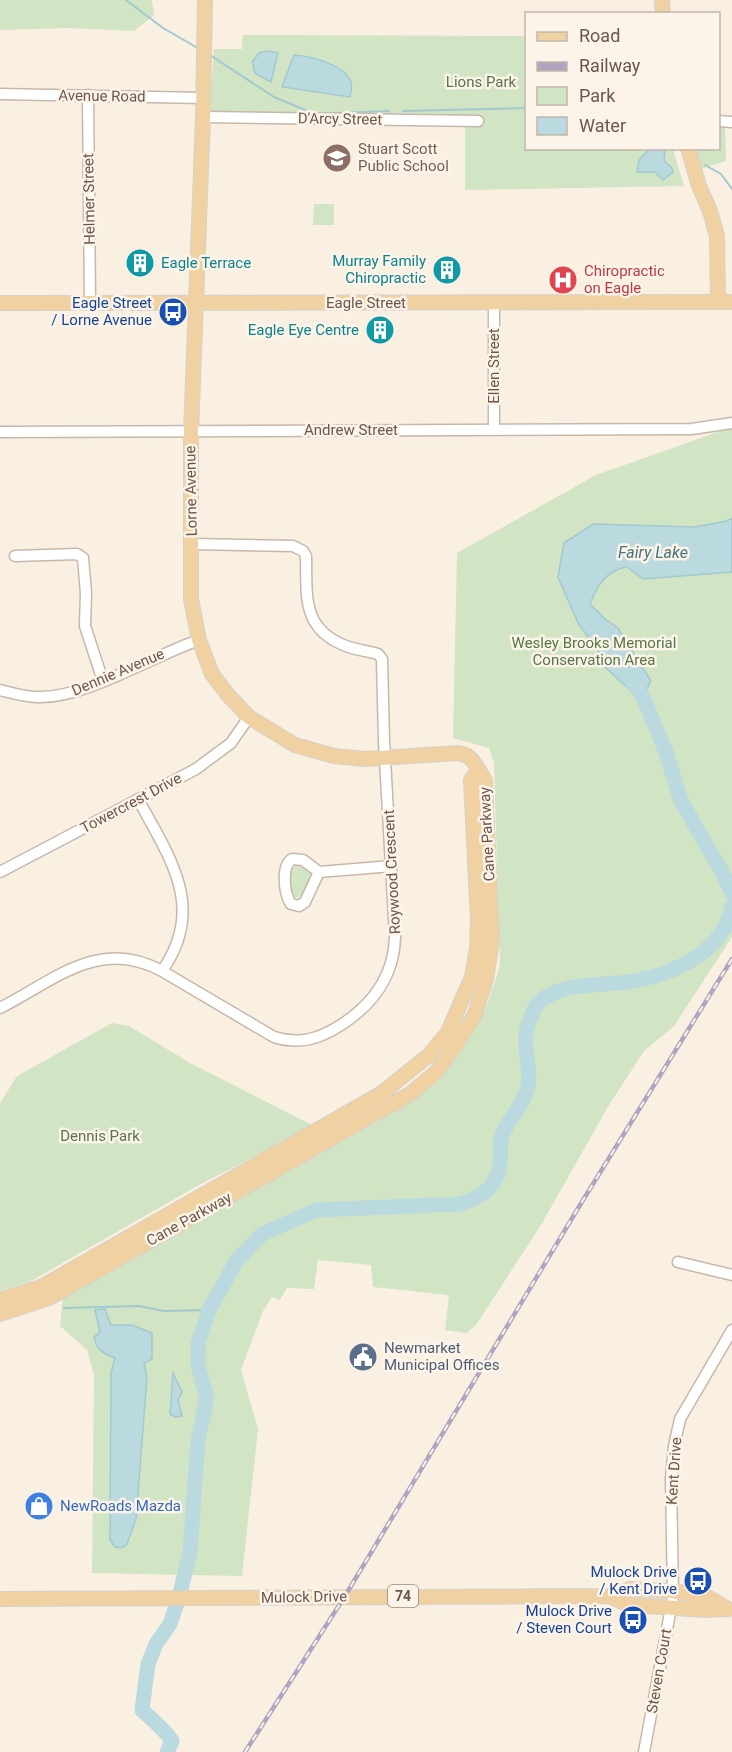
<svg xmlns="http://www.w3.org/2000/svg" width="732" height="1752" viewBox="0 0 732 1752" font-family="Roboto,sans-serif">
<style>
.green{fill:#d1e4c3}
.water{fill:#badadf;stroke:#a1c9d0;stroke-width:1.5}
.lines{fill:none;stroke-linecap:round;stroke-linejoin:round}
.stream{stroke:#a1c9d0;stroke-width:2}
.river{stroke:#badadf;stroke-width:15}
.minor-casing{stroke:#c8b7ab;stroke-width:13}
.major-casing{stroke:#d6d0cd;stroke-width:16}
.minor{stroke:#fff;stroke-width:10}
.major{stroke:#f0d2a2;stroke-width:14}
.rail-casing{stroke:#b2a3c0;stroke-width:4.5}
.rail{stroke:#fcf4e8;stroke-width:2;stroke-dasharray:7;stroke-linecap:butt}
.labels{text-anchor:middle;stroke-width:5;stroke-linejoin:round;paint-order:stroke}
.shield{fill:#fcf4e8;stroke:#98867b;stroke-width:1.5}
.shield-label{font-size:14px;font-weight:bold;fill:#6d574c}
.park-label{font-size:15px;fill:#577749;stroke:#fcf4e8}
.street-label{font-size:15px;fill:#6d574c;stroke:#fcf4e8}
.education-label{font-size:15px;fill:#785e54;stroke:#fcf4e8;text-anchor:start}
.culture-label{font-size:15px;fill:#0d838f;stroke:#fcf4e8;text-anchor:end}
.health-label{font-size:15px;fill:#be3a42;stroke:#fcf4e8;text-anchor:start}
.transit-label{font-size:15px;fill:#164399;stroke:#fcf4e8;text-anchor:end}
.service-label{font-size:15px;fill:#4e5e75;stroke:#fcf4e8;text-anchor:start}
.shop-label{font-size:15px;fill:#366cbe;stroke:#fcf4e8;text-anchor:start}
.water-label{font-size:16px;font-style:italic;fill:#49767e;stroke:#fcf4e8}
</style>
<rect width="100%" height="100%" fill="#f9f0e2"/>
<path class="green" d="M0,0H152L154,15L134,31L68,28L0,30Z
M243,35L526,36V148L673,149L684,186L465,190V125L209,117L214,49H242Z
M719,125H725L726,161L698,170L690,149L718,148Z
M314,204H334V225H313Z
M732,427V937L674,1026L644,1051L609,1105L541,1225L476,1325L466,1333L445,1330L449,1295L373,1287L371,1265L318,1260L314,1289L287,1288L280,1300L272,1297L263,1311L241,1370L258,1429L242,1576L92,1573L94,1375L87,1350L60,1326L63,1297L393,1113L439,1080L462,1050L486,1008L500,966L494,763L489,748L453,738L457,553L596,475Z
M299,866L310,871L312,875L302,896L296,898L291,892L290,873L294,867Z
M112,1023L129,1026L190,1063L314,1126L199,1185L31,1281L0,1291V1103L17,1076Z"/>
<path class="water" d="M269,51L278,53L271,82L255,73L252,62L259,53Z
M294,55C310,56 344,64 351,82C352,86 351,92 350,97L282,87Z
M649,149H665L664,161L672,168L673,172L663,180L655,172H637L639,160Z
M732,518V572L643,579L627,567C607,569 597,586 590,604L605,619L618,628L651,681L643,697L629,689L595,658L599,650L579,625L558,577L564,543L593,524L694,527L727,521Z
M105,1309L111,1325H132L152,1333V1359L144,1363L147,1377L136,1519L127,1544L122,1548L115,1547L110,1540L111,1373L115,1358C104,1354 96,1350 94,1337L100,1332L95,1310Z
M173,1373L182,1392L178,1400L182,1416L175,1417L170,1414Z"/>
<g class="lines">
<path class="stream" d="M126,0L163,28L196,47
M210,55L274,97L315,114L389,111
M403,111L526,108
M705,165L721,174L732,189
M64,1308L139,1306L164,1311L209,1310"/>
<path class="river" d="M631,680L643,697L666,752L681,801L721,870L732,893
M167,1752L172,1741C168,1733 150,1718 142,1710L148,1664L156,1644L170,1624L179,1597L190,1553L198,1440L207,1398L198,1366V1344L209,1310L237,1260L262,1234L317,1210L460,1204C478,1199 494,1190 499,1170C502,1160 499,1149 501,1138C506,1121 526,1103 528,1086C532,1061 518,1040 532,1015C533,1011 535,1006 538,1003C564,980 603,987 634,981C675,974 725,950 732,906"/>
<g class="minor-casing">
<path id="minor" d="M0,94L203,98
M88,95L90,303
M203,117L478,121
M718,121L732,122
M494,303V429
M0,432L692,429L732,423
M15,556L77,554L83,558L86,593L85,626L103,681
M0,690C12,693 24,697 37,697C85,699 152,656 199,640
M138,799C169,857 207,907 162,971
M0,872L196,769L231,743L249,717
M319,872L305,902L299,906L291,904C284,894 281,866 292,859L303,860L319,872L392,866
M0,1008C55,980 99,937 162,971L274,1037C300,1045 319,1039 341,1025C372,1005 394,976 395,937L384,741L382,659L378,654C367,651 356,650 346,646C301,629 307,595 306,556L303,551L293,546L192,544
M678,1262L732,1275
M644,1752L673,1597L671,1478L674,1446L680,1419L732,1330"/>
</g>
<g class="major-casing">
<path id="major" d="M662,0L663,14
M688,148L699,186L710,211L717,236L718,302
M0,303L732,302
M0,1300L43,1286L382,1093L429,1055L448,1032L472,977L477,949L478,921L471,780L478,771
M0,1314L49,1298L410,1094L436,1072L456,1045L475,1014L486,979L492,941L485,780C476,769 475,755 458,753L365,759L334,756L295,745L249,717L228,695L212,674L199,640L191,599V433L203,117L205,0
M609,1596L629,1605L706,1610L727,1609
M0,1599L609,1596L630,1589L672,1591L707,1597L728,1609"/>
</g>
<use href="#minor" class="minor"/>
<use href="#major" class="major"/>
<g class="rail-casing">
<path id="rail" d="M245,1752L345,1596L580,1205L732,959"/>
</g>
<use href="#rail" class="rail"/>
</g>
<defs>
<g id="school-disc" transform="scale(1.5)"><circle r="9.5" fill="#8d6e63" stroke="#fcf4e8"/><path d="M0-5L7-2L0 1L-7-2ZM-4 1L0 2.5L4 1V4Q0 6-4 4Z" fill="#fff"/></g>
<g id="building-disc" transform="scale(1.5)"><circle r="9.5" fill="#0f9aa8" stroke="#fcf4e8"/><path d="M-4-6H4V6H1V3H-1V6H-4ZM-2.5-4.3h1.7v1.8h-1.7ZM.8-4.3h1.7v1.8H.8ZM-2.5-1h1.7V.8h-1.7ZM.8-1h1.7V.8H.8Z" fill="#fff"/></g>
<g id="hospital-disc" transform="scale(1.5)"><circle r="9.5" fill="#e0444e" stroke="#fcf4e8"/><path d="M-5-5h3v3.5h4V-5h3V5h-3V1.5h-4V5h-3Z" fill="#fff"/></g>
<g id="bus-disc" transform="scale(1.5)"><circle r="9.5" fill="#1a4fb4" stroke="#fcf4e8"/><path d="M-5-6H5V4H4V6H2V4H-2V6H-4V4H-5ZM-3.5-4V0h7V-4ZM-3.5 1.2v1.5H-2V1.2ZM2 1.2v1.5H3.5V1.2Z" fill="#fff"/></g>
<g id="civic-disc" transform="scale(1.5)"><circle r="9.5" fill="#5c6f8a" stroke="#fcf4e8"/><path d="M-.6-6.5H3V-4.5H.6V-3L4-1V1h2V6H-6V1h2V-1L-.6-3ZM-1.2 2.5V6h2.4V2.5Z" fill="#fff"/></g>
<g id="shop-disc" transform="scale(1.5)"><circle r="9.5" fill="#3f7fe0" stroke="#fcf4e8"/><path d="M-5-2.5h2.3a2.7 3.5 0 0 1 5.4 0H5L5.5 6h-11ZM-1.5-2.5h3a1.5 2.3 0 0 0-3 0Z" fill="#fff"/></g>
</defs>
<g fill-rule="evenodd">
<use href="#school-disc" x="337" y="158"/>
<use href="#building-disc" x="140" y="263"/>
<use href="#building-disc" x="447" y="270"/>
<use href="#hospital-disc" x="563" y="280"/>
<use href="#bus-disc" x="173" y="312"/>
<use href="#building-disc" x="380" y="330"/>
<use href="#civic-disc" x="363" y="1357"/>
<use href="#shop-disc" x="39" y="1506"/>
<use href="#bus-disc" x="698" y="1581"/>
<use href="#bus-disc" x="633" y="1620"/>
</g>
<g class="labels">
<rect class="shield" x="388" y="1585" width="30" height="22" rx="4.5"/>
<g class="shield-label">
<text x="403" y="1601">74</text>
</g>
<g class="park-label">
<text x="481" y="87">Lions Park</text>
<text x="594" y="648">Wesley Brooks Memorial<tspan x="594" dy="17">Conservation Area</tspan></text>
<text x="100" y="1141">Dennis Park</text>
</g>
<g class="street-label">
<text transform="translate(102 96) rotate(1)" y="5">Avenue Road</text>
<text transform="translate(340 119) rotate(1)" y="5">D'Arcy Street</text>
<text transform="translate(89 199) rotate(-91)" y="5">Helmer Street</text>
<text x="366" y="308">Eagle Street</text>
<text transform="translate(494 366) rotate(-90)" y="5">Ellen Street</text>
<text x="351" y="435">Andrew Street</text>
<text transform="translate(191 491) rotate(-91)" y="5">Lorne Avenue</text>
<text transform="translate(118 672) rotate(-23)" y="5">Dennie Avenue</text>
<text transform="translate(131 803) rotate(-28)" y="5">Towercrest Drive</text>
<text transform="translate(487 834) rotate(-93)" y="5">Cane Parkway</text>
<text transform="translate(392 872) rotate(-93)" y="5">Roywood Crescent</text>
<text transform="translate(189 1219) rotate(-29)" y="5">Cane Parkway</text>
<text transform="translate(674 1471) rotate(-86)" y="5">Kent Drive</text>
<text transform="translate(304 1597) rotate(-1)" y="5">Mulock Drive</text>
<text transform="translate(659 1671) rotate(-80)" y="5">Steven Court</text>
</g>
<g class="education-label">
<text x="358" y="154">Stuart Scott<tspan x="358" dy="17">Public School</tspan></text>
</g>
<g class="culture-label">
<text x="426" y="266">Murray Family<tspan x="426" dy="17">Chiropractic</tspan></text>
<text x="161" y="268" text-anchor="start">Eagle Terrace</text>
<text x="359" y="335">Eagle Eye Centre</text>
</g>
<g class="health-label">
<text x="584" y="276">Chiropractic<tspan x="584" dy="17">on Eagle</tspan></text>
</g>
<g class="transit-label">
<text x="152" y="308">Eagle Street<tspan x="152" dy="17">/ Lorne Avenue</tspan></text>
<text x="677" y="1577">Mulock Drive<tspan x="677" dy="17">/ Kent Drive</tspan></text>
<text x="612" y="1616">Mulock Drive<tspan x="612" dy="17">/ Steven Court</tspan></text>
</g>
<g class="service-label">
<text x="384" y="1353">Newmarket<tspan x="384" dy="17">Municipal Offices</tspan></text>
</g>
<g class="shop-label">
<text x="60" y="1511">NewRoads Mazda</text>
</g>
<g class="water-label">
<text x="653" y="558">Fairy Lake</text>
</g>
</g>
<rect x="525" y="12" width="195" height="138" fill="#fcf4e8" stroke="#c3b5aa" stroke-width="1.5"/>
<rect x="537" y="32" width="30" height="9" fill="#f0d2a2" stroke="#c3b5aa" stroke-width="1.5"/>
<text x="579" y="42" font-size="18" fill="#6d574c">Road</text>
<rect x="537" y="62" width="30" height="9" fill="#b2a3c0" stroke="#c3b5aa" stroke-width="1.5"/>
<text x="579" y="72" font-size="18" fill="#6d574c">Railway</text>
<rect x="537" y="87" width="30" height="18" fill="#d1e4c3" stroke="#c3b5aa" stroke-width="1.5"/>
<text x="579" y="102" font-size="18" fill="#6d574c">Park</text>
<rect x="537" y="117" width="30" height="18" fill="#badadf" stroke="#c3b5aa" stroke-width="1.5"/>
<text x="579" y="132" font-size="18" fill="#6d574c">Water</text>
</svg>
